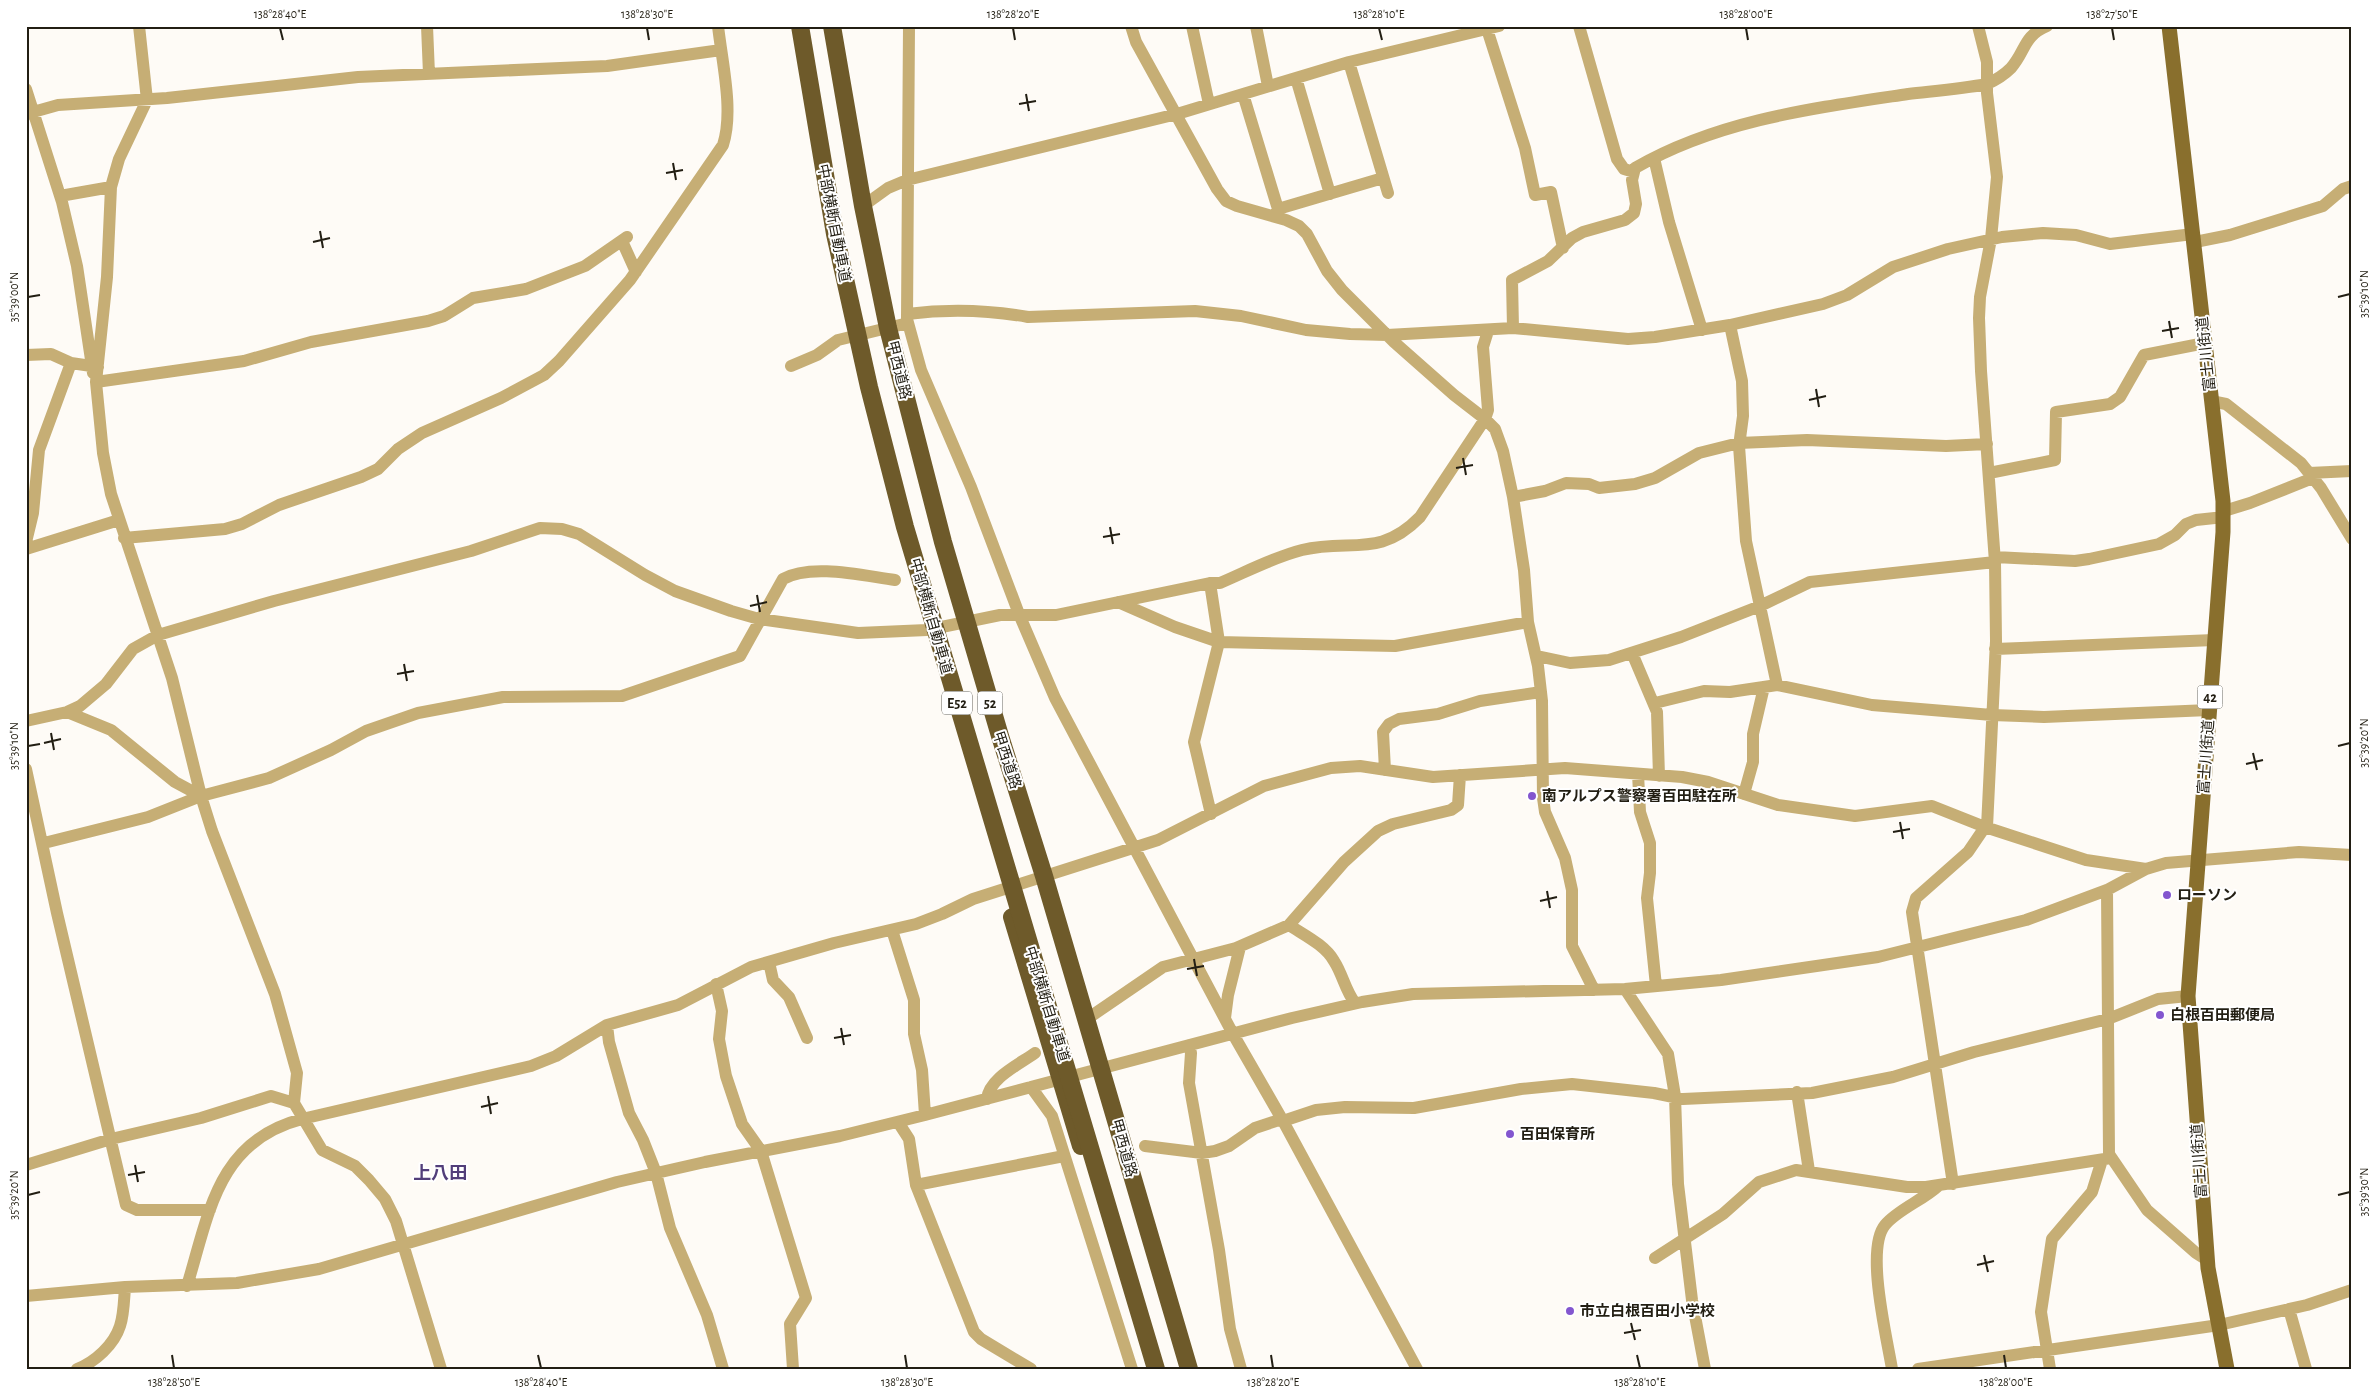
<svg xmlns="http://www.w3.org/2000/svg" width="2378" height="1395" viewBox="0 0 2378 1395" font-family="'Alegreya Sans','Noto Sans JP',sans-serif">
<style>
.lines{fill:none;stroke-linecap:round;stroke-linejoin:round}
.minor{stroke:#c6ae75;stroke-width:12}
.major{stroke:#896f2d;stroke-width:15}
.highway{stroke:#6e5a2a;stroke-width:18}
.highway-bridge{stroke:#6e5a2a;stroke-width:18}
.ticks{fill:none;stroke:#221e13;stroke-width:2}
.poi-dot{fill:#8356cf;stroke:#fff;stroke-width:2}
.labels{text-anchor:middle;stroke-width:4;stroke-linejoin:round;paint-order:stroke}
.shield{fill:#fff;stroke:#64625a;stroke-width:1}
.shield-label{font-size:14px;font-weight:bold;fill:#221e13}
.street-label{font-size:15px;fill:#221e13;stroke:#fff}
.poi-label{font-size:15px;font-weight:bold;fill:#221e13;stroke:#fff;text-anchor:start}
.quarter-label{font-size:18px;font-weight:bold;fill:#523e7a;stroke:#fff}
.neatline{fill:none;stroke:#221e13;stroke-width:2}
.ticks-label{font-size:12px;text-anchor:middle;fill:#221e13}
</style>
<rect width="100%" height="100%" fill="#fefbf6"/>
<g class="lines">
<path class="minor" d="M139,26L147,100L119,159L111,187L107,277L96,382L103,453L111,494L172,678L201,796L212,831L275,994L297,1073L294,1103L322,1150L355,1166L369,1180L385,1199L396,1221L441,1369
M427,26L429,74
M909,26L907,319L921,370L971,487L1019,614L1055,698L1233,1034L1283,1121L1417,1369
M1131,26L1136,42L1217,189L1226,201L1237,206L1286,220L1299,226L1307,234L1327,271L1342,290L1394,342L1454,395L1485,419L1495,429L1503,451L1513,497L1524,570L1528,622L1538,666L1542,701L1543,798L1545,812L1565,858L1572,890V946L1594,990
M1192,26L1209,104
M1256,26L1268,86
M1579,26L1617,159L1624,169L1634,172
M1978,26L1987,62V93L1997,177L1991,239L1980,297L1979,318L1981,371L1995,562L1996,641L1987,827
M1487,29L1525,148L1535,195L1551,192L1563,248
M1349,62L1388,193
M1296,78L1330,194
M26,89L62,202L77,266L93,373
M1243,94L1278,209
M26,114L58,105L167,98L358,77L607,66L721,50
M1654,158L1669,222L1702,330
M60,196L111,187
M863,206L888,188L907,180L1177,114L1349,62L1499,26
M1275,216L1278,209L1383,178
M622,241L636,272
M2195,242L2230,235L2323,206L2343,189L2352,186
M907,314C946,309 989,310 1028,317L1195,311L1241,316L1306,330L1350,334L1387,335L1513,328L1628,339L1655,337L1730,325L1823,304L1847,295L1893,267L1948,249L2002,237L2043,233L2076,235L2110,244L2193,234
M1730,325L1742,381L1743,416L1739,446L1746,541L1777,685
M1513,328L1512,280L1548,261L1572,238L1583,232L1625,220L1634,213L1636,204L1632,180L1635,168C1718,120 1814,108 1908,94C1934,91 1961,89 1987,84C1996,80 2004,75 2011,68C2026,51 2023,36 2047,26
M26,355L51,354L71,363L98,367
M791,366L817,355L838,340L908,323
M96,382L244,361L311,342L428,321L444,316L473,298L526,289L585,266L627,237
M2211,401L2226,404L2301,463L2321,488L2352,539
M1989,473L2055,460L2056,412L2110,404L2120,397L2144,355L2205,343
M2309,473L2352,471
M1513,497L1545,491L1566,483L1589,484L1599,488L1635,484L1655,478L1699,453L1739,443L1807,440L1946,446L1987,444
M2224,511L2250,503L2313,478
M124,538L225,529L242,524L279,505L361,477L378,469L398,449L422,433L501,398L544,375L559,361L630,280L723,145C734,111 722,62 718,26
M26,542L33,513L39,450L71,363
M26,549L119,520
M1995,557L2075,561L2089,559L2159,544L2175,535L2186,524L2196,520L2224,517
M1118,602L1175,627L1219,642L1395,646L1528,622
M1995,649L2214,640
M1632,653L1657,712L1659,776
M1537,656L1570,663L1609,660L1681,637L1760,606L1810,582L1995,562
M1655,703L1704,691L1730,692L1777,685L1872,705L1992,715L2044,717L2209,710
M67,712L111,730L175,782L201,796
M26,721L67,712L80,706L106,684L133,649L158,635L274,601L471,551L540,528L562,529L579,534L645,575L675,591L731,611L759,619L858,633L927,630L1000,615H1056L1210,583
M26,769L57,913L126,1205L137,1210H210
M1385,770L1383,732L1389,724L1399,719L1438,714L1480,701L1541,692
M1638,774L1640,812L1650,843V873L1647,898L1656,986
M1744,794L1753,762V734L1764,687
M1211,814L1194,742L1219,642L1210,583H1220C1246,572 1274,557 1302,550C1350,538 1379,559 1420,517L1485,419L1488,410L1483,347L1488,331
M44,843L148,817L201,796L269,778L331,750L366,731L418,713L503,697L622,696L740,656L783,579C811,563 864,576 895,580
M2107,890L2109,1154L2147,1210L2196,1253L2207,1260
M1289,925C1304,935 1325,945 1334,961C1343,975 1345,990 1355,1003
M892,930L914,1000V1034L922,1070L925,1115
M769,962L773,980L789,997L807,1038
M716,984L722,1011L719,1039L726,1076L742,1124L761,1151L806,1298L790,1324L793,1369
M1625,989L1668,1054L1675,1096L1678,1184L1692,1300L1705,1369
M1225,1018L1228,995L1240,947
M1087,1019L1163,967L1236,948L1289,925L1344,862L1378,831L1393,824L1451,810L1458,805L1460,775
M607,1025L609,1042L629,1113L643,1140L656,1173L670,1228L707,1315L723,1369
M1189,1045L1191,1053L1189,1083L1219,1250L1230,1329L1241,1369
M1031,1087L1052,1116L1132,1369
M1797,1092L1809,1171
M987,1099C989,1078 1020,1064 1035,1053
M1283,1121L1316,1110L1345,1107L1414,1108L1521,1089L1572,1084L1654,1093L1683,1099L1812,1093L1893,1077L1974,1052L2108,1019L2158,999L2188,996
M898,1122L909,1139L916,1185L974,1332L981,1339L1031,1369
M1145,1146L1202,1153L1215,1151L1229,1146L1255,1128L1282,1119
M26,1165L111,1139L201,1118L271,1096L294,1103
M1953,1184L1912,912L1916,898L1968,852L1985,827
M916,1185L1064,1156
M1655,1258L1723,1214L1759,1182L1796,1170L1907,1187H1926L2111,1158
M187,1286C209,1214 217,1141 302,1119L531,1066L556,1056L607,1025L678,1005L751,967L834,943L916,924L942,914L973,899L1158,840L1264,786L1331,768L1360,766L1433,777L1565,768L1682,777L1708,782L1778,805L1855,816L1932,806L1985,827L2086,860L2146,869
M26,1296L125,1287L237,1283L319,1269L617,1182L705,1162L840,1136L925,1115L1292,1018L1362,1002L1413,994L1625,989L1721,980L1878,957L2026,920L2107,890L2146,869L2166,863L2299,852L2352,855
M2289,1309L2306,1369
M77,1369C95,1362 114,1345 120,1326C124,1314 124,1299 125,1287
M1892,1369C1887,1338 1865,1249 1885,1225C1897,1210 1923,1200 1938,1186
M1918,1369L2219,1325L2307,1305L2352,1290
M2050,1369L2041,1312L2052,1239L2092,1192L2102,1160"/>
<path class="major" d="M2169,26L2223,501V532L2188,996L2208,1268L2227,1369"/>
<path class="highway" d="M832,26L863,206L888,328L943,542L1000,736L1044,876L1189,1369
M1012,917L1081,1146"/>
<path class="highway-bridge" d="M800,26L835,234L869,387L905,527L1156,1369"/>
</g>
<path class="ticks" d="M280,28L283,40M647,28L649,40M1013,28L1015,40M1379,28L1382,40M1746,28L1748,40M2112,28L2114,40M1026,94L1029,111M1019,104L1036,101M673,163L676,180M666,173L683,170M320,231L323,248M313,242L330,238M28,297L40,295M2338,297L2350,294M2169,321L2172,338M2162,331L2179,328M1816,389L1819,407M1809,400L1826,396M1463,458L1466,475M1456,468L1473,465M1110,527L1113,544M1103,537L1120,534M757,595L760,612M750,606L767,602M404,664L407,681M397,674L414,671M51,733L54,750M44,743L61,739M28,746L40,744M2338,746L2350,743M2253,753L2257,770M2246,764L2263,760M1900,822L1903,839M1893,832L1910,829M1547,891L1550,908M1540,901L1557,897M1194,959L1197,976M1187,969L1204,966M841,1028L844,1045M834,1038L851,1035M488,1096L491,1114M481,1107L498,1103M135,1165L138,1182M128,1175L145,1172M28,1195L40,1192M2338,1195L2350,1192M1984,1255L1988,1272M1977,1265L1994,1261M1631,1323L1635,1340M1624,1333L1641,1330M172,1355L174,1368M538,1355L541,1368M905,1355L907,1368M1271,1355L1273,1368M1637,1355L1640,1368M2004,1355L2006,1368"/>
<g class="poi-dot">
<circle cx="1532" cy="796" r="5"/>
<circle cx="2167" cy="895" r="5"/>
<circle cx="2160" cy="1015" r="5"/>
<circle cx="1510" cy="1134" r="5"/>
<circle cx="1570" cy="1311" r="5"/>
</g>
<g class="labels">
<g class="shield">
<rect x="2197.5" y="685.5" width="25" height="23" rx="4"/>
<rect x="942" y="691.5" width="30" height="23" rx="4"/>
<rect x="977.5" y="691.5" width="25" height="23" rx="4"/>
</g>
<g class="shield-label">
<text x="2210" y="702">42</text>
<text x="957" y="708">E52</text>
<text x="990" y="708">52</text>
</g>
<g class="street-label">
<text transform="translate(834 223) rotate(79)" y="5">中部横断自動車道</text>
<text transform="translate(2206 354) rotate(-96)" y="5">富士川街道</text>
<text transform="translate(899 370) rotate(76)" y="5">甲西道路</text>
<text transform="translate(931 616) rotate(74)" y="5">中部横断自動車道</text>
<text transform="translate(2206 757) rotate(-86)" y="5">富士川街道</text>
<text transform="translate(1007 760) rotate(72)" y="5">甲西道路</text>
<text transform="translate(1047 1004) rotate(73)" y="5">中部横断自動車道</text>
<text transform="translate(1124 1148) rotate(74)" y="5">甲西道路</text>
<text transform="translate(2199 1161) rotate(-94)" y="5">富士川街道</text>
</g>
<g class="poi-label">
<text x="1542" y="801">南アルプス警察署百田駐在所</text>
<text x="2177" y="900">ローソン</text>
<text x="2170" y="1020">白根百田郵便局</text>
<text x="1520" y="1139">百田保育所</text>
<text x="1580" y="1316">市立白根百田小学校</text>
</g>
<g class="quarter-label">
<text x="440" y="1179">上八田</text>
</g>
</g>
<rect width="2378" height="1395" fill="none" stroke="#ffffff" stroke-width="55"/>
<rect x="28" y="28" width="2322" height="1340" class="neatline"/>
<g class="ticks-label">
<text x="280" y="18">138°28'40"E</text>
<text x="647" y="18">138°28'30"E</text>
<text x="1013" y="18">138°28'20"E</text>
<text x="1379" y="18">138°28'10"E</text>
<text x="1746" y="18">138°28'00"E</text>
<text x="2112" y="18">138°27'50"E</text>
<text transform="translate(2364 294) rotate(-90)" y="4">35°39'10"N</text>
<text transform="translate(14 297) rotate(-90)" y="4">35°39'00"N</text>
<text transform="translate(2364 743) rotate(-90)" y="4">35°39'20"N</text>
<text transform="translate(14 746) rotate(-90)" y="4">35°39'10"N</text>
<text transform="translate(2364 1192) rotate(-90)" y="4">35°39'30"N</text>
<text transform="translate(14 1195) rotate(-90)" y="4">35°39'20"N</text>
<text x="174" y="1386">138°28'50"E</text>
<text x="541" y="1386">138°28'40"E</text>
<text x="907" y="1386">138°28'30"E</text>
<text x="1273" y="1386">138°28'20"E</text>
<text x="1640" y="1386">138°28'10"E</text>
<text x="2006" y="1386">138°28'00"E</text>
</g>
</svg>
